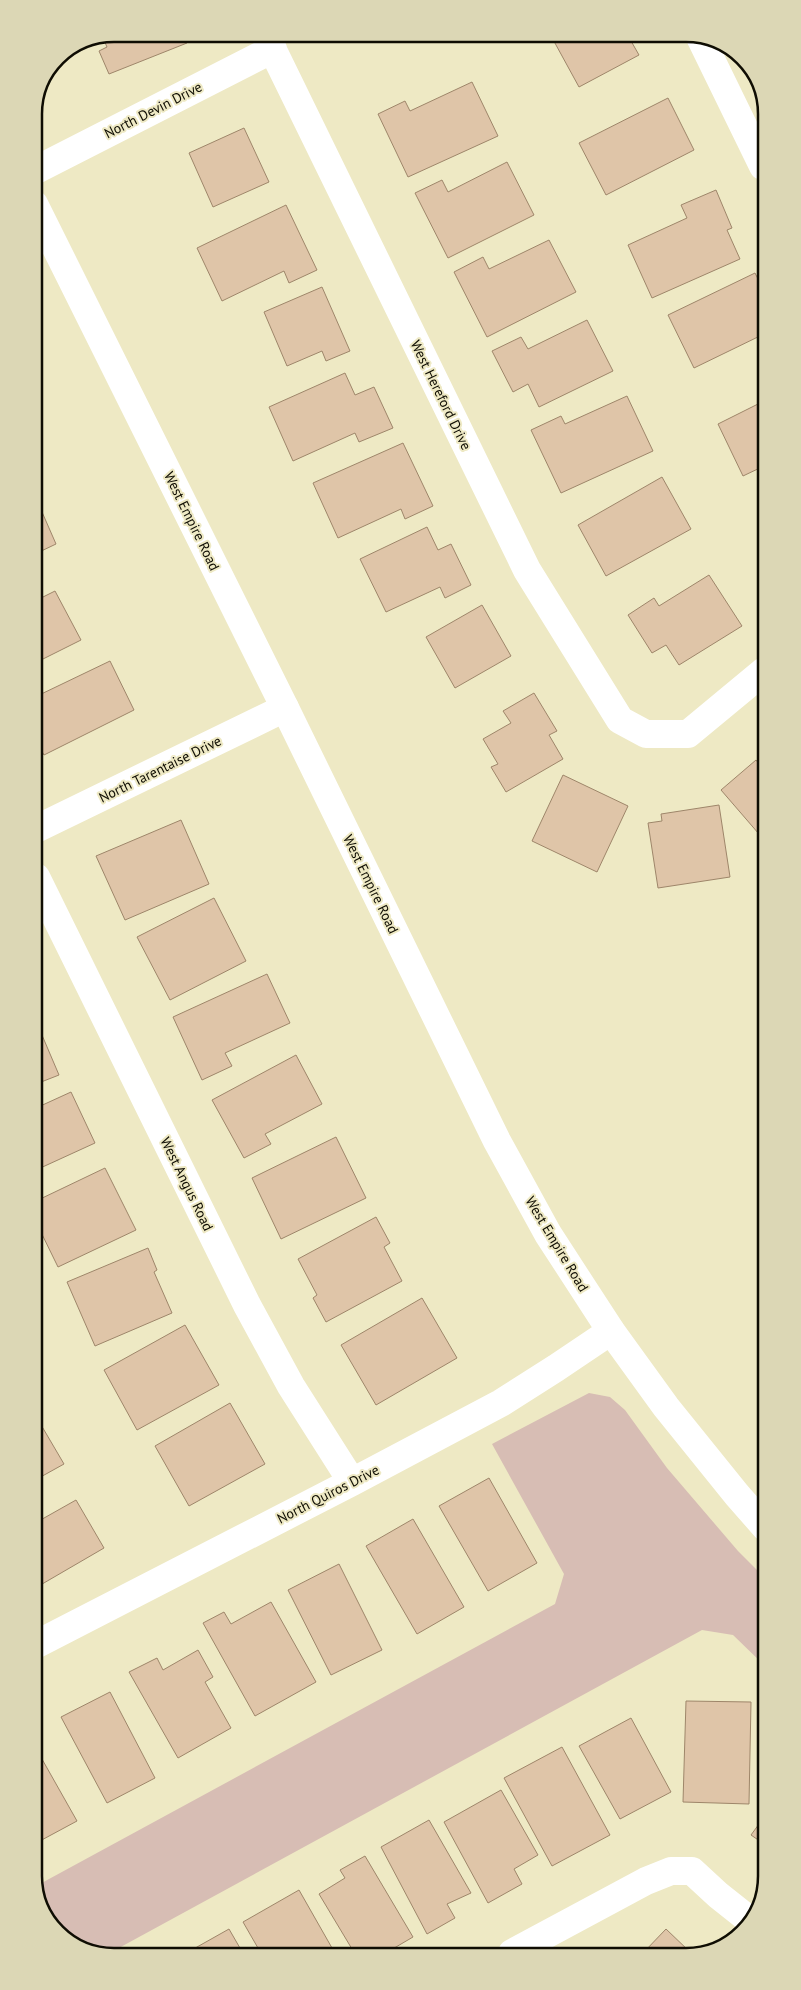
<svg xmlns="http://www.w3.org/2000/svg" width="801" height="1990" viewBox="0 0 801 1990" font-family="'PT Sans',sans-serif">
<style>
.green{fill:#d7bdb4}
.building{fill:#dfc5a8;stroke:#9e866a}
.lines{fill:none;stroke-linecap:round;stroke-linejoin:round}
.minor{stroke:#fff;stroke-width:28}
.tertiary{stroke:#fff;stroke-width:28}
.labels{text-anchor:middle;stroke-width:4;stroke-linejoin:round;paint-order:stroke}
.street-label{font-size:14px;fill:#0f0d03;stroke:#eee9c4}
.rim{fill:none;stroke:#0f0d03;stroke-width:2.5}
</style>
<rect width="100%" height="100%" fill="#eee9c4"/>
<path class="green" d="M589,1393L610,1397L625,1410L667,1468L738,1551L767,1580V1668L733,1635L702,1630L106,1955L65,1939L38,1901V1885L555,1604L564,1574L492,1444Z"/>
<path class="building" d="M114,34H183L187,43L109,74L99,51L107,47L103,38Z
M550,34H627L639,55L579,87Z
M472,82L498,136L408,177L378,114L405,101L410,111Z
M668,98L694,150L606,195L579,143Z
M244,128L269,182L213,207L189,153Z
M507,162L534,215L448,258L415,193L442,180L448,192Z
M716,190L732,228L727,230L740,259L652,298L628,245L687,218L681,205Z
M286,205L317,270L289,283L284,271L222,301L197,248Z
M549,240L576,292L487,337L454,272L483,257L489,269Z
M755,273L764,291V334L694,368L668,315Z
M322,287L350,351L326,361L322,351L287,366L264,312Z
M587,320L613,371L539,407L528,384L513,392L492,351L521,337L528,349Z
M345,373L355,395L374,387L393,428L359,442L355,433L293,461L269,407Z
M627,396L653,451L561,493L531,430L561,416L565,424Z
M764,401V466L743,476L718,424Z
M403,443L433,506L405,519L401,509L338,538L313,483Z
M662,477L691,529L606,576L578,525Z
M35,496L56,544L35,554Z
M427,527L438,550L451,544L471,585L445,598L440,587L386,612L360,559Z
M709,575L742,626L679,665L666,645L652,653L628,615L654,598L659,606Z
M55,591L81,640L35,663V601Z
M482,605L511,656L455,688L426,637Z
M110,661L134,710L44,755L35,739V697Z
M534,693L557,731L549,735L563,759L506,792L491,767L498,764L483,739L511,723L503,711Z
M756,760L763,769L765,767V841L721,790Z
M563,775L628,806L597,872L532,841Z
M719,805L730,877L658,888L648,823L662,821L661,814Z
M181,820L209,884L125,920L96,856Z
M214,898L246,961L170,1000L137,937Z
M267,974L290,1023L225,1053L232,1066L202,1080L173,1017Z
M36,1021L59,1075L36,1084Z
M296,1055L322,1104L265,1134L271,1144L244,1158L212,1100Z
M71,1092L95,1143L36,1170V1108Z
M336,1137L366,1198L281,1239L252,1178Z
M105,1168L136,1230L58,1267L36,1222V1201Z
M376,1217L390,1243L384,1247L402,1281L326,1322L313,1298L317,1295L298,1259Z
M148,1248L157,1270L154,1272L172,1313L95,1346L67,1282Z
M422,1298L457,1358L376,1405L341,1345Z
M185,1325L219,1385L137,1430L104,1370Z
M230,1403L265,1464L189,1506L155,1446Z
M37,1418L64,1464L37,1479Z
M489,1478L537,1563L488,1591L439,1506Z
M76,1500L104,1548L37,1587V1522Z
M413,1519L464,1607L417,1634L366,1546Z
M339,1564L382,1650L331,1675L288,1590Z
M271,1602L316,1682L255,1716L203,1623L224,1612L231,1624Z
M198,1650L213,1677L205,1682L231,1728L178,1758L129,1672L157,1658L163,1670Z
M110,1692L155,1778L107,1803L61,1717Z
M686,1701L751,1702L749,1804L683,1802Z
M631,1718L671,1792L620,1819L579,1746Z
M562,1747L610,1835L552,1866L504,1778Z
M38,1752L77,1821L38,1842Z
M501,1790L538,1855L514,1869L522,1884L488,1903L444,1822Z
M767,1813V1846L751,1835Z
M429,1820L471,1893L447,1904L455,1918L427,1934L381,1847Z
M365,1856L413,1937L384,1954H355L319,1894L345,1878L340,1870Z
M299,1890L336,1955H262L243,1922Z
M229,1929L244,1955L181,1956Z
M666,1929L690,1952L643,1953Z"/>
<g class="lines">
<path class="minor" d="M265,34L527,570L620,720L646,734H688L764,671
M700,37L763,166
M34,171L273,49
M36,829L285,708
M36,877L247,1305L291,1386L352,1482
M37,1644L352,1482L501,1403L556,1368L611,1331
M512,1953L646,1881L671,1871H692L718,1895L752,1922"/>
<path class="tertiary" d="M34,204L285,708L497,1141L548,1234L611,1331L666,1407L737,1495L766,1528"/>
</g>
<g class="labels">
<g class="street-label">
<text transform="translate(153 110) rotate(-27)" y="5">North Devin Drive</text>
<text transform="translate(441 395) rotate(64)" y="5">West Hereford Drive</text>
<text transform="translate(192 521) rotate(64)" y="5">West Empire Road</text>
<text transform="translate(160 769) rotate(-26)" y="5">North Tarentaise Drive</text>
<text transform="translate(371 884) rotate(64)" y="5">West Empire Road</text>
<text transform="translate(187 1184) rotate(64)" y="5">West Angus Road</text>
<text transform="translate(557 1244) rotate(59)" y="5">West Empire Road</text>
<text transform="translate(328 1494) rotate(-27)" y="5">North Quiros Drive</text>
</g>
</g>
<path d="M0 0H801V1990H0ZM114 42H686A72 72 0 0 1 758 114V1876A72 72 0 0 1 686 1948H114A72 72 0 0 1 42 1876V114A72 72 0 0 1 114 42Z" fill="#dcd7b5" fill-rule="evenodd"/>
<path class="rim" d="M114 42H686A72 72 0 0 1 758 114V1876A72 72 0 0 1 686 1948H114A72 72 0 0 1 42 1876V114A72 72 0 0 1 114 42Z"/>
</svg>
